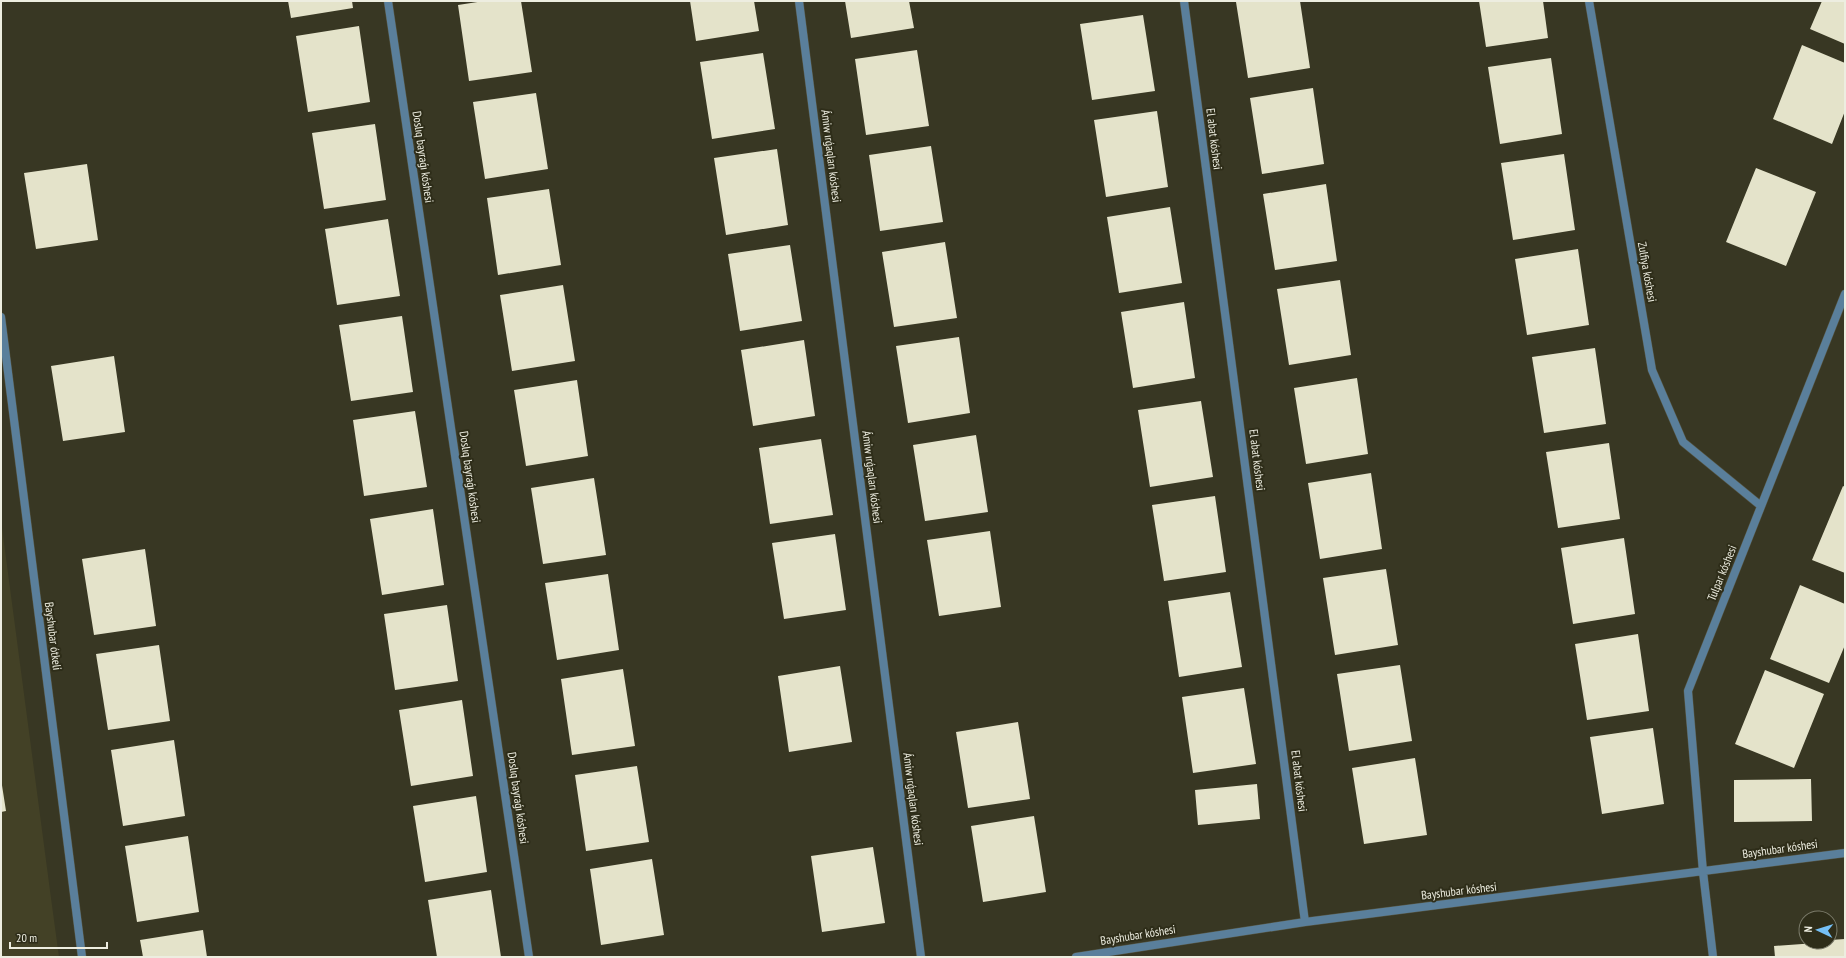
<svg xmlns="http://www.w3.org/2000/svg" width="1846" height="958" viewBox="0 0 1846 958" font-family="'PT Sans Narrow',sans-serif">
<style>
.built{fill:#434126}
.building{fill:#e4e3ca}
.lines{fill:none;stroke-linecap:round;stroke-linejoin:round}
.street-casing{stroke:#555441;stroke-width:9}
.street{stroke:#5a7f9b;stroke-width:8}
.labels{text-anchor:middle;stroke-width:4;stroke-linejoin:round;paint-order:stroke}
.street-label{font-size:12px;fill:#edede0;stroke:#2e2d19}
</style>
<rect width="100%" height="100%" fill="#383723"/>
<path class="built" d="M1,520L51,898L59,957H1Z"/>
<path class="building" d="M288,1H352L353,8L291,18Z
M484,1H521L532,72L469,81L458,5Z
M690,1H754L759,31L696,41Z
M845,1H909L914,28L851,38Z
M1241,1H1300L1310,68L1248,78L1236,2Z
M1479,1H1543L1548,38L1486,47Z
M1822,1H1845V44L1810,29Z
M1143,15L1155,91L1092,100L1080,24Z
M359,26L370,102L308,112L296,36Z
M1802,45L1845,63V111L1832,144L1773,119Z
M917,50L929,126L866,135L855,59Z
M763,53L775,129L712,139L700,62Z
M1551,58L1562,134L1500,144L1488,67Z
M1313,88L1324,164L1262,174L1250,98Z
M536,93L548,169L485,179L473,102Z
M1157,111L1168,187L1106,197L1094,120Z
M375,124L386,200L324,209L312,133Z
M931,146L943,222L880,231L869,155Z
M777,149L788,225L726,235L714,158Z
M1564,154L1575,230L1513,240L1501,163Z
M87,164L98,240L36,249L24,173Z
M1756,168L1816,192L1786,266L1726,242Z
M1326,184L1337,261L1275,270L1263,194Z
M549,189L561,265L498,275L487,198Z
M1170,207L1182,283L1119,293L1107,217Z
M388,219L400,296L337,305L325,229Z
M945,242L957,318L894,327L882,252Z
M790,245L802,321L740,331L728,254Z
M1578,249L1589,325L1527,335L1515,259Z
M1340,280L1351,355L1289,365L1277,289Z
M563,285L575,361L512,371L500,295Z
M1184,302L1195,378L1133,388L1121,312Z
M402,316L413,392L351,401L339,325Z
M959,337L970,413L908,423L896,346Z
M804,340L815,416L753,426L741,350Z
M1595,348L1606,424L1544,433L1532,357Z
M114,356L125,432L63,441L51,366Z
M1357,378L1368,454L1306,464L1294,388Z
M577,380L588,456L526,466L514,390Z
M1201,401L1213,477L1150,487L1138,410Z
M415,411L427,487L364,496L353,420Z
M976,435L988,512L925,521L913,445Z
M821,439L833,515L770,524L759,448Z
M1609,443L1620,519L1558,528L1546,452Z
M1371,473L1382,549L1320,559L1308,483Z
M594,478L606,555L543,564L531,488Z
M1843,486L1845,487V573L1812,560Z
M1215,496L1226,572L1164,581L1152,505Z
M433,509L444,585L382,595L370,519Z
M990,531L1001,607L939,616L927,540Z
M835,534L846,610L784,619L772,543Z
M1624,538L1635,614L1573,624L1561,548Z
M145,549L156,626L94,635L82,559Z
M1386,569L1398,645L1335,655L1323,578Z
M608,574L619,650L557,660L545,583Z
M1800,585L1845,604V645L1829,683L1770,659Z
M1230,592L1242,667L1179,677L1168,601Z
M447,605L458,681L395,690L384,614Z
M1638,634L1649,711L1587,720L1575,644Z
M159,645L170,721L108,730L96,654Z
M1400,665L1412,741L1349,751L1337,674Z
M840,666L852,742L789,752L778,676Z
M623,669L635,746L572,755L561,679Z
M1765,670L1824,694L1794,768L1735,744Z
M1244,688L1256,764L1193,773L1182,697Z
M462,700L473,776L411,786L399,710Z
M1018,722L1030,799L968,808L956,732Z
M1653,728L1664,804L1602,814L1590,737Z
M174,740L185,816L123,826L111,750Z
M1415,758L1427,835L1364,844L1352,768Z
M637,766L649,842L586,851L575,775Z
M1,779L6,811L1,812Z
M1811,779L1812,821L1734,822V780Z
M1257,784L1260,819L1198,825L1195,790Z
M476,796L487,872L425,882L413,806Z
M1034,816L1046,892L983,902L971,826Z
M188,836L199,912L137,922L125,846Z
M873,847L885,923L822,932L811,856Z
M652,859L664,935L601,945L590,869Z
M491,890L501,957H437L428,900Z
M203,930L207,957H143L140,940Z
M1845,939V957H1775L1774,946L1830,942V940Z"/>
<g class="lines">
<g class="street-casing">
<path id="street" d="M388,1L529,957
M799,1L921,957
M1184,1L1305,922
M1589,1L1652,370L1683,442L1761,506
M1,317L82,957
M1076,957L1305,922L1845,853
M1713,957L1703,872L1688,691L1845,294"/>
</g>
<use href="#street" class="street"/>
</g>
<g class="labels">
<g class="street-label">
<text transform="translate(1214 139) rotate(83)" y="4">El abat kóshesi</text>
<text transform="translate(831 156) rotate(83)" y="4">Ámiw ırǵaqları kóshesi</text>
<text transform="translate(423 157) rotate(82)" y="4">Doslıq bayraǵı kóshesi</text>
<text transform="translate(1647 272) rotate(80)" y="4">Zulfiya kóshesi</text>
<text transform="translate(1257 460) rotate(83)" y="4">El abat kóshesi</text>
<text transform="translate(470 477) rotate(82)" y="4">Doslıq bayraǵı kóshesi</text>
<text transform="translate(872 477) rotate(83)" y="4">Ámiw ırǵaqları kóshesi</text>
<text transform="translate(1722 573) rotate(-68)" y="4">Tulpar kóshesi</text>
<text transform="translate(53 636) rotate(83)" y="4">Bayshubar ótkeli</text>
<text transform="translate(1299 781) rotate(83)" y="4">El abat kóshesi</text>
<text transform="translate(518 798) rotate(82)" y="4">Doslıq bayraǵı kóshesi</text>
<text transform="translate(913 799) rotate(83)" y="4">Ámiw ırǵaqları kóshesi</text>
<text transform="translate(1780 849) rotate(-8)" y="4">Bayshubar kóshesi</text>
<text transform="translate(1459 891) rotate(-7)" y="4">Bayshubar kóshesi</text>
<text transform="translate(1138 935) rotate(-9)" y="4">Bayshubar kóshesi</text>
</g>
</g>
<rect width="1846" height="958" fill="none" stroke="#edede0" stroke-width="4"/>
<g transform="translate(1818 930) rotate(274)"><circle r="19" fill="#2e2d19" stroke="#7a7a69"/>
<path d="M0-3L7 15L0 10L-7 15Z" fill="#75c0f6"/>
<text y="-6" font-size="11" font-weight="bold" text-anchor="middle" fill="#edede0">N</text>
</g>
<path d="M10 942v6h97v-6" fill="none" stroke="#edede0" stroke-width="2"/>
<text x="16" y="942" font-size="12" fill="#edede0" stroke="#2e2d19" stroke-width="3" paint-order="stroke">20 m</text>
</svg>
